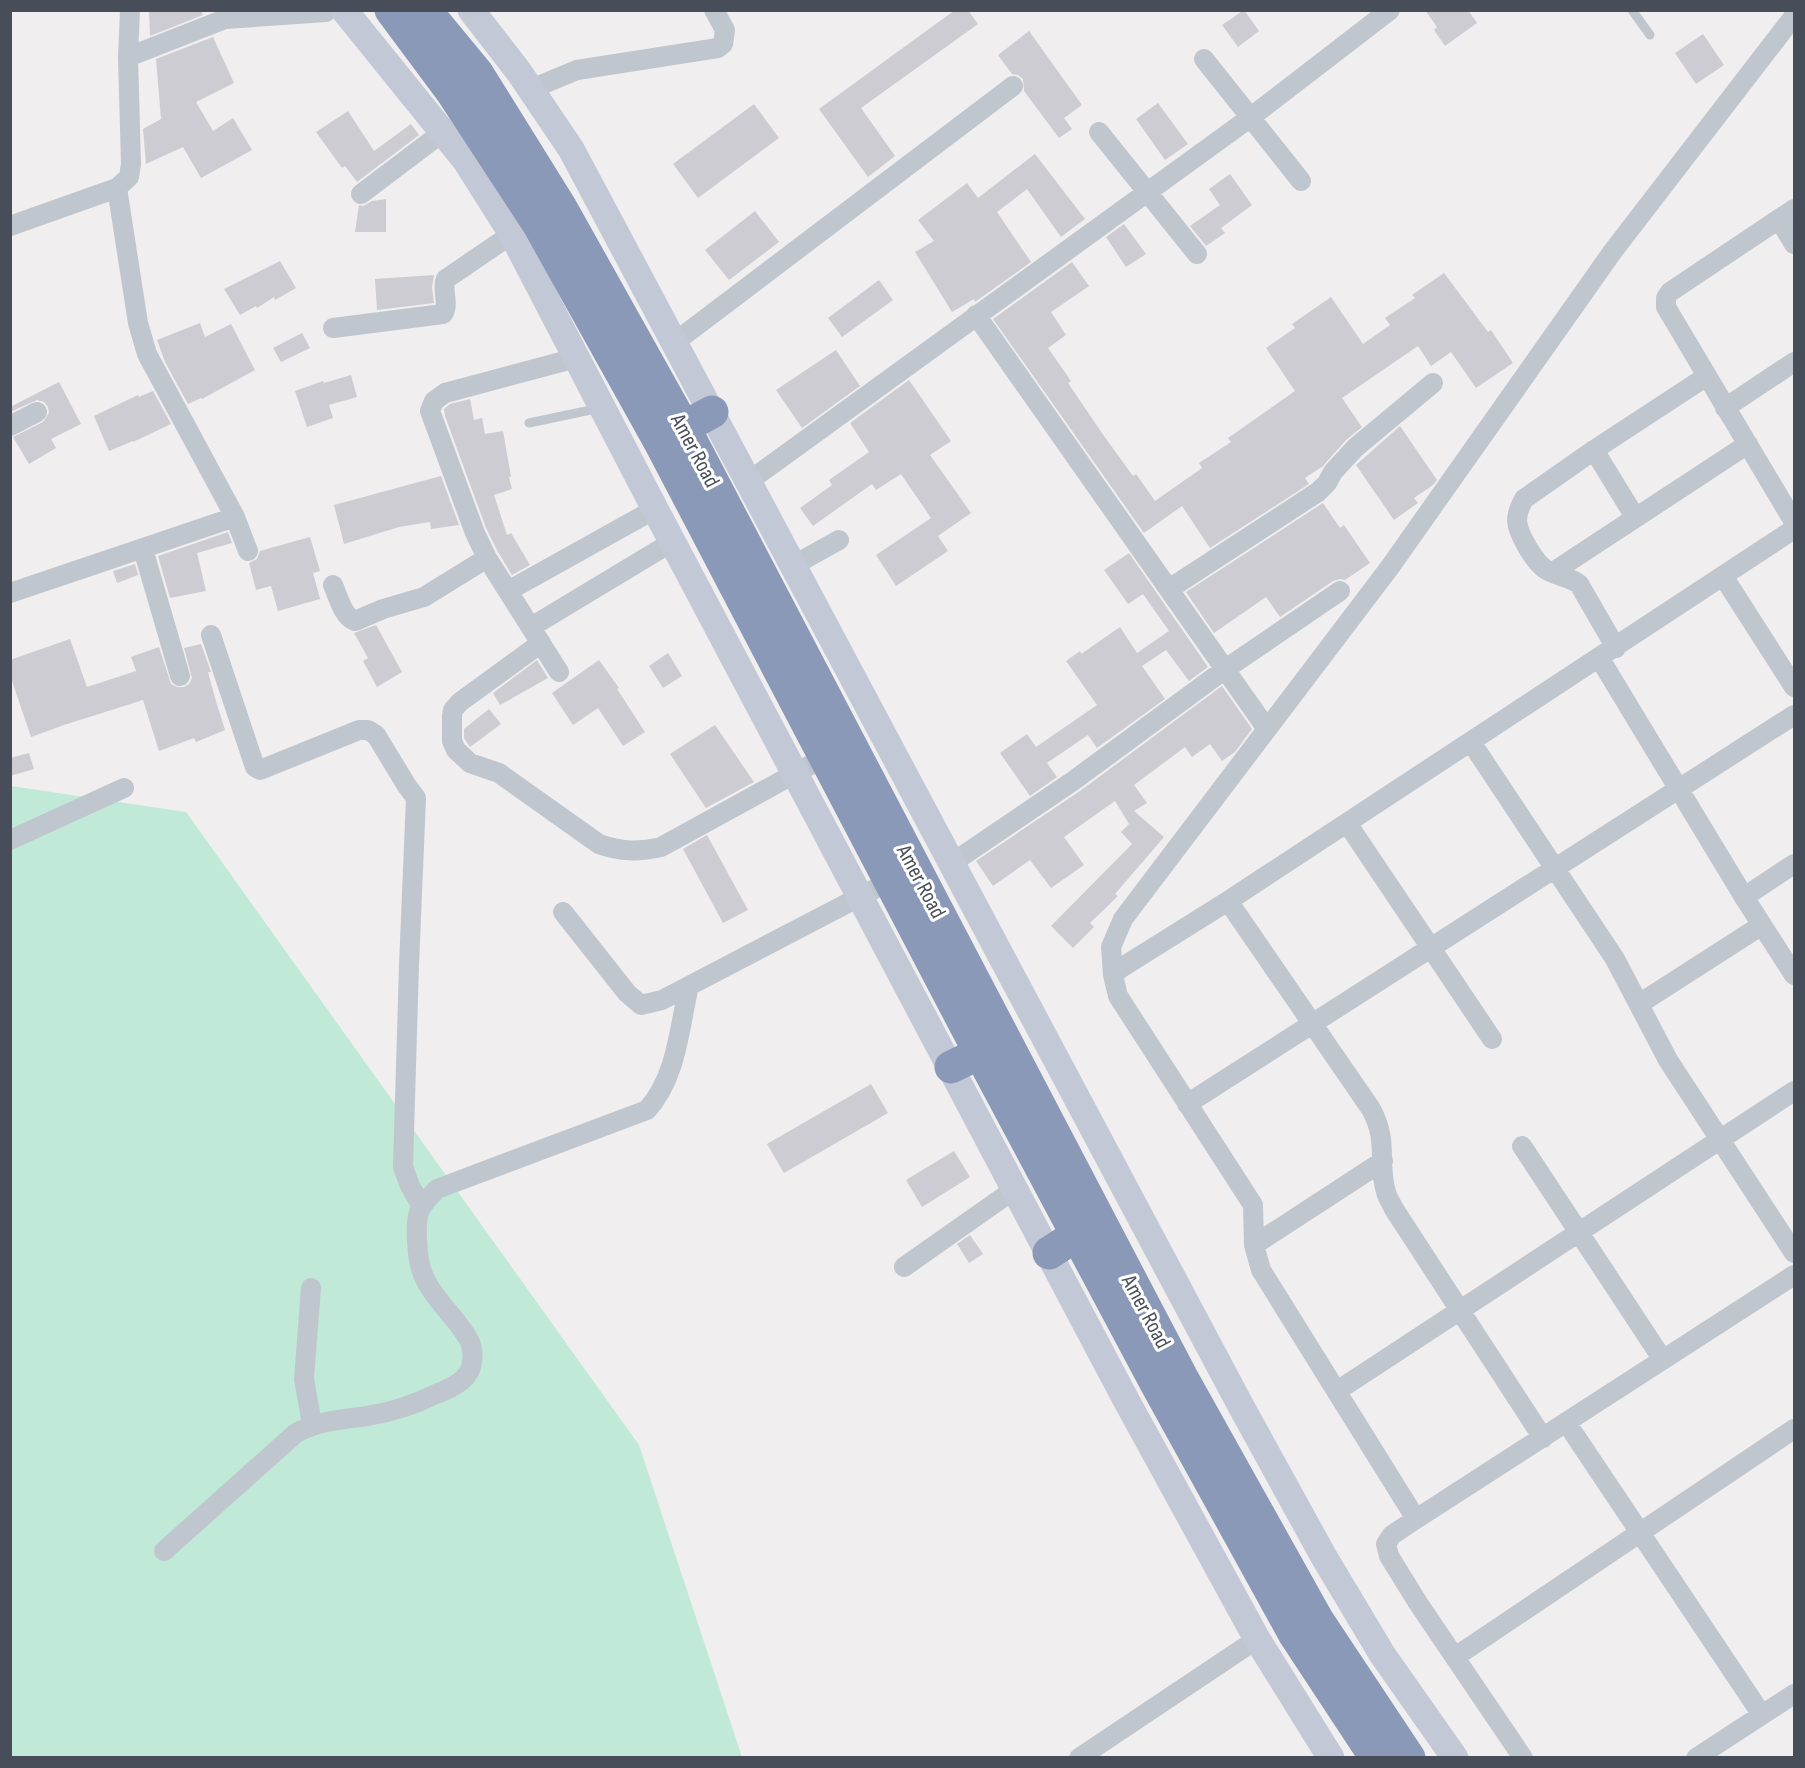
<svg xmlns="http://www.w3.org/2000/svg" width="1805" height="1768" viewBox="0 0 1805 1768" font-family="'Sofia Sans Condensed',sans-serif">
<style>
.green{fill:#c0ead7}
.building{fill:#ccccd2}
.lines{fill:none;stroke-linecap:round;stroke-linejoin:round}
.lane{stroke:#c0c6ce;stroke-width:9}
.street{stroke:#c0c6ce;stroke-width:20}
.secondary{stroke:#c2c8d5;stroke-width:27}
.highway{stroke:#8a99b8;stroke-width:33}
.labels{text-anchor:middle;stroke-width:6;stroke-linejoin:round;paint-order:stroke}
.street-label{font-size:22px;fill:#484e59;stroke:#fff}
</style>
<rect width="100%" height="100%" fill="#f0eeee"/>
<path class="green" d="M11,786L186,812L639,1445L742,1757L11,1758Z"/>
<path class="building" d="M149,10H201L203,15L150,36Z
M955,10H968L978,24L861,108L895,156L868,177L819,109Z
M1244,10L1259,31L1238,47L1222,25Z
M1425,10H1468L1477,23L1445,46L1434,30L1437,27Z
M1029,31L1082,105L1064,118L1072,129L1059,138L1024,91L1023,79L1018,75L1012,74L998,55Z
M1703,34L1724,65L1696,84L1675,53Z
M213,37L234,83L196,102L213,131L233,118L252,150L201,178L183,147L146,164L143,129L161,119L156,59Z
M1158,103L1188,144L1165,160L1136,119Z
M754,104L779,138L698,198L673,164Z
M348,111L374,151L411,124L419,135L357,182L345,166L342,168L316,132Z
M1035,154L1085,219L1061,237L1027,189L997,212L1031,262L975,302L974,299L952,312L915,252L934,241L918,220L967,183L978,198Z
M1230,174L1252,205L1221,228L1225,233L1206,246L1190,226L1220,205L1209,189Z
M386,199V232H355L359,205L363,206L372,201Z
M755,211L779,242L729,280L705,250Z
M1124,224L1146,254L1126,267L1106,237Z
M280,261L296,288L275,300L274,297L257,308L256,306L240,315L224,289Z
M1072,262L1089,286L1051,312L1066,335L1048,348L1071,381L1068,383L1104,436L1133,476L1136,474L1155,501L1202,468L1199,463L1231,442L1228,438L1295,391L1266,348L1295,328L1292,324L1331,297L1363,344L1390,325L1385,318L1415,298L1412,295L1444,273L1488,332L1491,330L1513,363L1476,388L1451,352L1431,366L1418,346L1342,398L1362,427L1346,440L1323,466L1305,478L1309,484L1210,548L1182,506L1144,533L993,319Z
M434,275L432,287L434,303L377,310L375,279Z
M879,280L893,300L842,337L828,318Z
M200,323L205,337L231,324L255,370L202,399L201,398L188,404L165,362L157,340Z
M302,333L310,348L281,362L273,348Z
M836,350L860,386L802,428L776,390Z
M351,375L357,397L329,405L333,418L307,427L295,391L323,381L324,383Z
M909,380L951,441L930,455L971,513L938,536L948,551L896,586L876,555L931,518L901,474L876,490L872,484L813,526L800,508L832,485L829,480L869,452L850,423Z
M59,382L81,424L51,439L56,448L29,464L13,437L43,422L49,413L48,407L44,402L37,400L10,412V407Z
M153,391L171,424L133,442V441L109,451L94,416L138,395L139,397Z
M470,399L474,420L482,418L485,434L503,431L511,477H509L512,489L494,495L507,535L511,533L530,565L512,575L498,552L486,528L445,416L444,409L450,404Z
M1400,426L1437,480L1433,485L1414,498L1418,503L1394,520L1356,465Z
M441,476L459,525L431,529L430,522L399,527L344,544L334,505Z
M1323,503L1340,528L1344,525L1370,563L1345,580L1340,579L1333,581L1280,617L1266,597L1214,633L1186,592Z
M228,532L232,543L197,553L206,591L170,598L158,556Z
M310,537L320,571L313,573L320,599L278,611L271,586L256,590L249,563L257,559L260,551Z
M1129,553L1208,667L1189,681L1166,650L1142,666L1165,699L1097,748L1088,735L1047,763L1057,777L1030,796L1000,753L1027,734L1036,747L1097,705L1066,661L1080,651L1081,654L1120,627L1137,653L1169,631L1143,594L1128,604L1104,570Z
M135,564L138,575L117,583L113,571Z
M376,625L402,672L377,687L363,661L368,658L354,633Z
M70,639L87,687L136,671L131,657L159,647L171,684L177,687H184L189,684L192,678L184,648L201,644L211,672H208L215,698L225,730L196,742L194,738L159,751L143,700L64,725L31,737L14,687L10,675V660Z
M668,653L682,676L663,688L649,666Z
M537,660L548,678L500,705L493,693Z
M599,660L619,688L617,689L645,732L623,746L598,708L573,725L552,693Z
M1222,686L1252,729L1235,752L1222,761L1210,744L1192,757L1185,747L1134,785L1147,803L1134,811L1164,837L1115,894L1118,896L1090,923L1094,927L1073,948L1051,926L1132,844L1121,832L1129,824L1115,801L1064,837L1084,865L1051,888L1030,860L993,886L976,861L1080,791Z
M489,709L501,724L470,747L464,738V729Z
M715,725L754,782L706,808L670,754Z
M29,753L34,769L10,776V758Z
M707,835L748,910L723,923L683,849Z
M871,1084L888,1113L784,1173L767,1144Z
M954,1151L970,1177L922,1207L906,1180Z
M970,1235L983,1254L969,1263L957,1244Z"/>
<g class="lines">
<path class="lane" d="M1632,10L1650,35
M529,423L600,408"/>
<path class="street" d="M128,57L225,19L326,12
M1204,59L1301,181
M531,89L577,70L718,48L723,44L725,30L714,10
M1099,132L1197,254
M117,188L138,323L147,354L235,517L248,551
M361,194L443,132
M1794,209L1670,292L1666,298V307L1794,522
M1779,219L1794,244
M10,226L117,188L129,177L131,164L128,57L130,10
M976,315L1267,729
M333,328L443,314C450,304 441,290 446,279L512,234
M675,342L1013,86
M1725,408L1794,362
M10,426L37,412
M1594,450L1635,517
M749,481L1251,117L1390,10
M143,549L180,676
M794,565L839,540
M1553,572L1748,444
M1723,576L1794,687
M333,585C338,596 343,617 355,621L383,609L424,597L487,558
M1169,589L1318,492L1327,483L1333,472L1355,448L1433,383
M508,591L655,509
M10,593L235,517
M531,627L672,542
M211,635L255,767L260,770L359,730H368L376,735L407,786L416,798L409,965L403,1167L410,1186L421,1205
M541,643L460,702L453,710L452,716V741L456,750L470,763L499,773L599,844C621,852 639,852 661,847L825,757
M1616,648L1579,584C1568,576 1555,576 1545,569C1534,561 1518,534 1517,521C1517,512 1520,506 1524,499L1594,450L1707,376
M1600,659L1744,897L1794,975
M559,672L487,558L475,533L430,411L434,401L445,393L576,358
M1471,742L1615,959L1668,1060L1794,1253
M1347,823L1492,1039
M10,840L124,788
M952,863L1073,781L1224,670L1340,591
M1744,897L1794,864
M1228,901L1371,1109C1389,1142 1377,1161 1386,1192C1387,1197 1391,1203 1394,1209L1543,1438
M563,912L627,993L641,1005L662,1000L890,881
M1113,975L1111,947L1123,919L1390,567L1613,251L1794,16
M1639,1004L1762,925
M1187,1104L1794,715
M1522,1146L1663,1360
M1254,1245L1383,1161
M904,1267L1015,1189
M311,1288L304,1379L312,1424
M1337,1391L1794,1091
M1566,1422L1762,1715
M1416,1519L1261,1270L1254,1245L1253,1205L1118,996L1113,975L1121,968L1228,901L1794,529
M164,1551L296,1433C321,1420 340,1420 367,1416C392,1412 414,1405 436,1394C447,1390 460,1384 467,1375C474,1365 474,1350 469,1340C458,1319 437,1303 426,1281C419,1268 418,1255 417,1241C416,1213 417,1209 437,1189L647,1110C677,1077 679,1028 689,986
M1455,1657L1794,1429
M1079,1758L1257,1639
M1523,1758L1418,1603L1389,1556L1386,1544L1392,1535L1416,1519L1794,1275
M1696,1758L1794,1694"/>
<path class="secondary" d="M344,10L466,161L512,234L655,509L1125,1398L1257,1639L1331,1758
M471,10L519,72L571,149L1242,1408L1324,1557L1382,1654L1455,1758"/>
<path class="highway" d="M391,10L452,92L539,225L661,444L980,1053L1157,1385L1295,1635L1376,1758
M425,10L477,73L561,208L688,435L1181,1376L1318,1621L1409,1758
M684,427L712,412
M951,1067L980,1053
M1049,1253L1077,1235"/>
</g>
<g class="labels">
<g class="street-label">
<text transform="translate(696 450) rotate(62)" y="8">Amer Road</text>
<text transform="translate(922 881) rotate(62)" y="8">Amer Road</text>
<text transform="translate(1147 1311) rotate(62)" y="8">Amer Road</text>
</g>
</g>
<rect width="1805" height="1768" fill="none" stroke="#484e59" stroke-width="24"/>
</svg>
